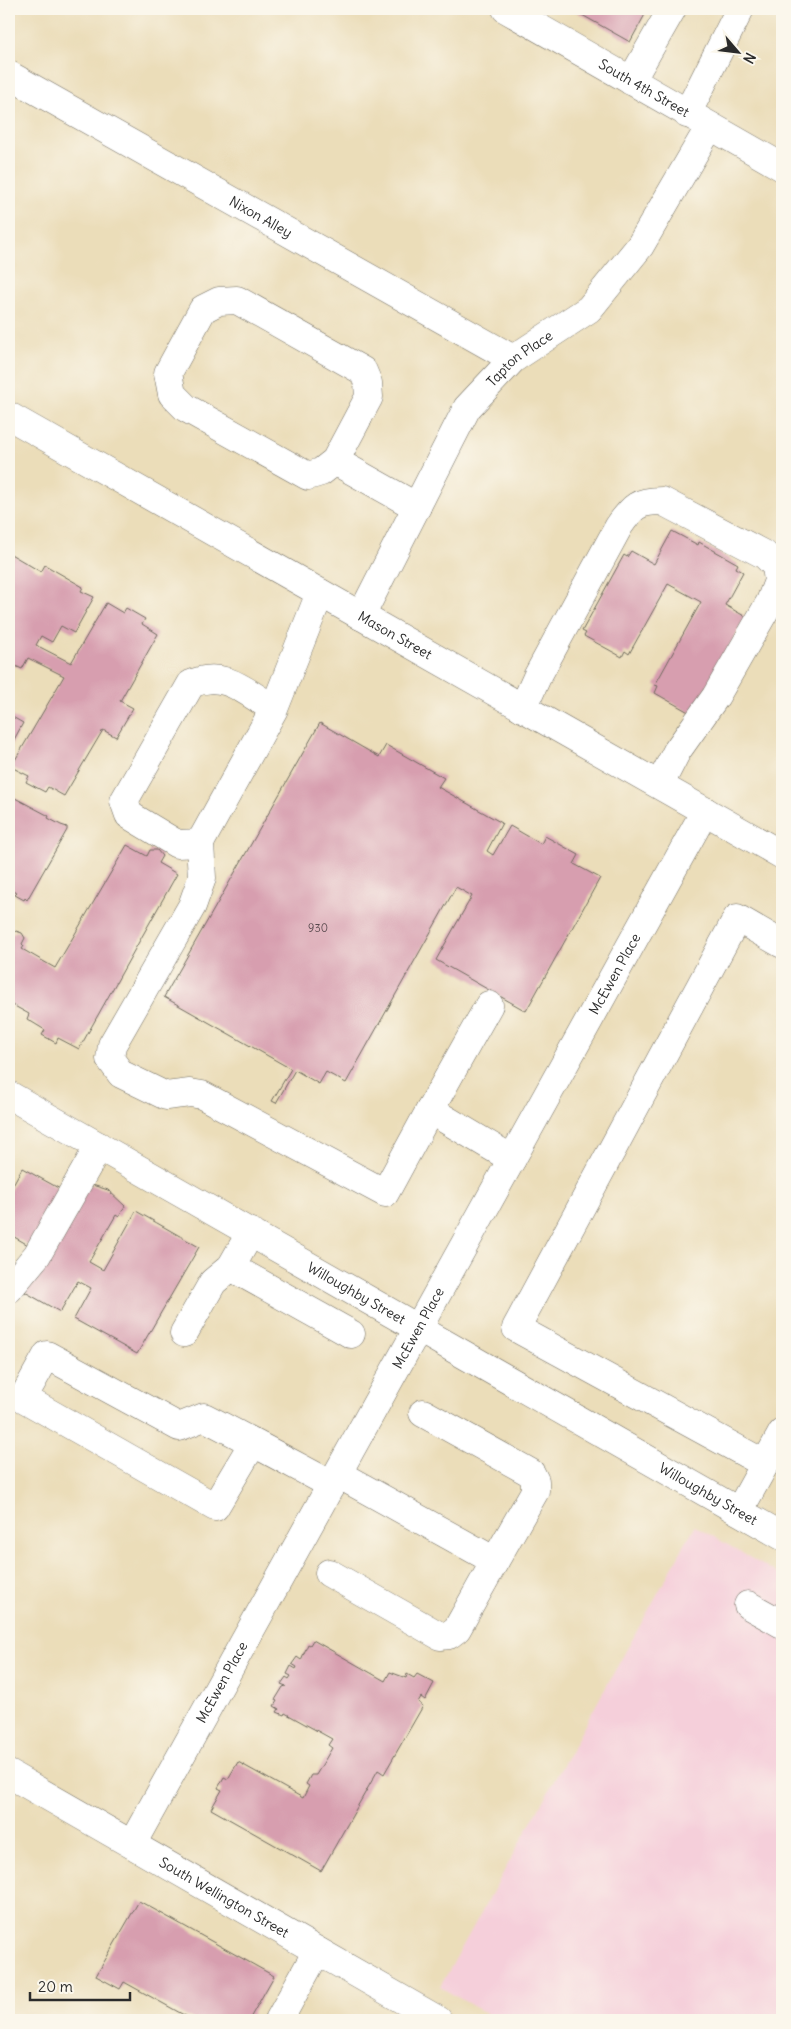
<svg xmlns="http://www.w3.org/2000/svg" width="791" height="2029" viewBox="0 0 791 2029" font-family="Delius,sans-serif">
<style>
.built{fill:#f5cfda}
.building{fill:#d79eaf}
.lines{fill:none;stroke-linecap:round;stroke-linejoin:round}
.minor-casing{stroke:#6e695d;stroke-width:29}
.minor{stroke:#fff;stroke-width:28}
.labels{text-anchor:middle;stroke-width:4.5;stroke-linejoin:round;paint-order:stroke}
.number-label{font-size:11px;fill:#56484c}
.street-label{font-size:14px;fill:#2b2b2b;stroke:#fbf7ec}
</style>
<rect width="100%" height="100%" fill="#fbf7ec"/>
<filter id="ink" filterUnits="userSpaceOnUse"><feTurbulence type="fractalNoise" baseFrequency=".02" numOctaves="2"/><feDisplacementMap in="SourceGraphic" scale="10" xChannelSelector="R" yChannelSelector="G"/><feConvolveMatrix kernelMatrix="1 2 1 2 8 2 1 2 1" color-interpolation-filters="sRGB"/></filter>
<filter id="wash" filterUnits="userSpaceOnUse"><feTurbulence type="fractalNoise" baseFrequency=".0096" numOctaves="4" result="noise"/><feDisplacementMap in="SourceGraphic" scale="20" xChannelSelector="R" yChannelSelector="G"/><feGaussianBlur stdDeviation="1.12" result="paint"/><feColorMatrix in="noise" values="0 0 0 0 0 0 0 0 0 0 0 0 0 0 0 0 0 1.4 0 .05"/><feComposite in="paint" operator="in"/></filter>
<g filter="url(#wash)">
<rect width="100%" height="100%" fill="#ebddb9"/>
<path class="built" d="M695,1526L782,1576V2020H497L440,1987Z"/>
<g id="blocks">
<path class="building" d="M576,9H648L630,42L575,11Z
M672,531L698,545L699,542L738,564L736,568L743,572L725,605L746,617L692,714L655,693L658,686L655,685L701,602L668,584L629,654L625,651L622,657L584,636L586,633L582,631L624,555L627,557L631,551L654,564Z
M9,553L41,572L45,565L83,587L81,591L94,597L74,633L61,626L52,642L41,636L36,645L71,663L106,603L123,613L126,608L145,619L142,624L158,634L120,701L133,708L116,737L103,730L64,796L48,787L45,792L26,782L29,776L11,767L64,676L28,658L22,669L9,663Z
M9,715L23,723L9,749Z
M320,723L379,757L386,745L444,778L438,787L502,823L487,851L493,855L510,826L541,844L545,836L579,855L574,864L600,878L526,1011L436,960L472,896L456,887L346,1083L326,1072L319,1084L295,1070L276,1103L272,1101L291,1069L164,997Z
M15,798L49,816L48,818L61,825L67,827V830L27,900L25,898L24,900L15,895L17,893L9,890V809Z
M127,845L147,856L150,850H157L162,856L158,863L177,874L79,1049L58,1038L56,1043L42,1035L45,1030L27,1019L29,1014L9,1003V937L16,931L22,933L25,938L22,944L24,946L22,949L55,968Z
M22,1168L62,1190L30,1246L9,1234V1192Z
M86,1183L108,1190L125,1206L119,1217L116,1215L89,1262L103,1270L136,1211L199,1247L137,1354L74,1319L91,1288L78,1281L60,1312L25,1292Z
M313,1640L385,1681L390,1672L406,1678L407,1674L414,1678L417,1674L434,1683L425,1700L421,1697L418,1702L423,1706L384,1774L378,1770L321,1871L211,1809L222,1790L218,1788L224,1777L228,1779L238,1762L303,1798L309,1786L306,1784L311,1775H316L332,1748L328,1745L332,1739L285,1713L284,1715L277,1712L279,1709L274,1706L277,1701L275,1700L283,1687L286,1686L281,1684L286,1677L289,1679L291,1676L287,1674L291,1666L296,1669L297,1667L292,1664L297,1657L301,1660L308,1644L310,1645Z
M139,1901L274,1976L249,2020H193L124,1982L120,1989L96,1976Z"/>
</g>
</g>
<g filter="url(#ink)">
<use href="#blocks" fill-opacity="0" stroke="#6e695d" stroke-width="1"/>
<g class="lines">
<g class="minor-casing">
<g id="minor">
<path id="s1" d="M506,9L782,167"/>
<path id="s2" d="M9,75L513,359"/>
<path d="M631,81L672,9"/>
<path d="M687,114L740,9"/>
<path id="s3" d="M9,416L782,855"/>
<path d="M335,461L369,397L368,383L363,371L237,300L219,301L203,309L168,373L172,394L186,408L308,476L321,472L335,461L417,507"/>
<path id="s4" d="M361,616L467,408L513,359L589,309L640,246L710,126"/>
<path d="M523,708L537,677L619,526C633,506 638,501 662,501L765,555L776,566L778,581L770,602L716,696L677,751L660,784"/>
<path d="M274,709C246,692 224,669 191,684L124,801L129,815L177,844L200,843L274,709L320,593"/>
<path d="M200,843L202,878L192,906L112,1045L110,1059L121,1074L166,1096L190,1093L202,1095L385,1193L430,1110L512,1159"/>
<path d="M782,944L737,918L516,1328L765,1464L782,1433"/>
<path id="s5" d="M9,1095L782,1536"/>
<path d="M430,1110L489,1005"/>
<path d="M231,1267L351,1334"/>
<path d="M9,1289L37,1255L99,1146"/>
<path d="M184,1333L213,1282L231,1267L251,1232"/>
<path d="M253,1443L215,1507L23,1398L47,1355L179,1427L204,1417C247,1439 289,1462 332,1485"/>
<path d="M338,1474L495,1561L535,1491V1481L531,1473L423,1413"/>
<path d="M739,1511L765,1464"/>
<path d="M329,1573L440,1636L449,1635L457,1629L495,1561"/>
<path d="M748,1605L782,1624"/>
<path id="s6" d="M9,1774L438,2020"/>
<path id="s7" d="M132,1844L705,811"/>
<path d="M279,2020L317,1951"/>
</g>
</g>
<use href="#minor" class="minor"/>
</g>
</g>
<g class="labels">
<g class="number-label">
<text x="318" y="932">930</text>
</g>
<g class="street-label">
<text dy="5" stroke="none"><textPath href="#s1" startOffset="159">South 4th Street</textPath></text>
<text dy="5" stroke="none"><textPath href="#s2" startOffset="289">Nixon Alley</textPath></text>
<text dy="5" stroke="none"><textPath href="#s4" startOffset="306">Tapton Place</textPath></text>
<text dy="5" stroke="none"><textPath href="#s3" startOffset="444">Mason Street</textPath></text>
<text dy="5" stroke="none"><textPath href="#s7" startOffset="995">McEwen Place</textPath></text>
<text dy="5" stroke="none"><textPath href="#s5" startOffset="400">Willoughby Street</textPath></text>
<text dy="5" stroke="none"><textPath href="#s7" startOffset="590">McEwen Place</textPath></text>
<text dy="5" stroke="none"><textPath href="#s5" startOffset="805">Willoughby Street</textPath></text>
<text dy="5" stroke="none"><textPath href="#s7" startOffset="185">McEwen Place</textPath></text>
<text dy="5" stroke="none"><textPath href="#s6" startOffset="248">South Wellington Street</textPath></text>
</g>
</g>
<rect width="791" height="2029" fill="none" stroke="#fbf7ec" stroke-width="30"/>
<g transform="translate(738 52) rotate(118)" stroke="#fbf7ec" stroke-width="4" paint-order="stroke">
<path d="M0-4L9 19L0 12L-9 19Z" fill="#2b2b2b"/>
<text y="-8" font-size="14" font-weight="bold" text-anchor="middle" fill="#2b2b2b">N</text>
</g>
<path d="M30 1992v8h100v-8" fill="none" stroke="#2b2b2b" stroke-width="2.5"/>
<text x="38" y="1992" font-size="15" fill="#2b2b2b" stroke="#fbf7ec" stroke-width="4" paint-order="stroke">20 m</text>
</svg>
